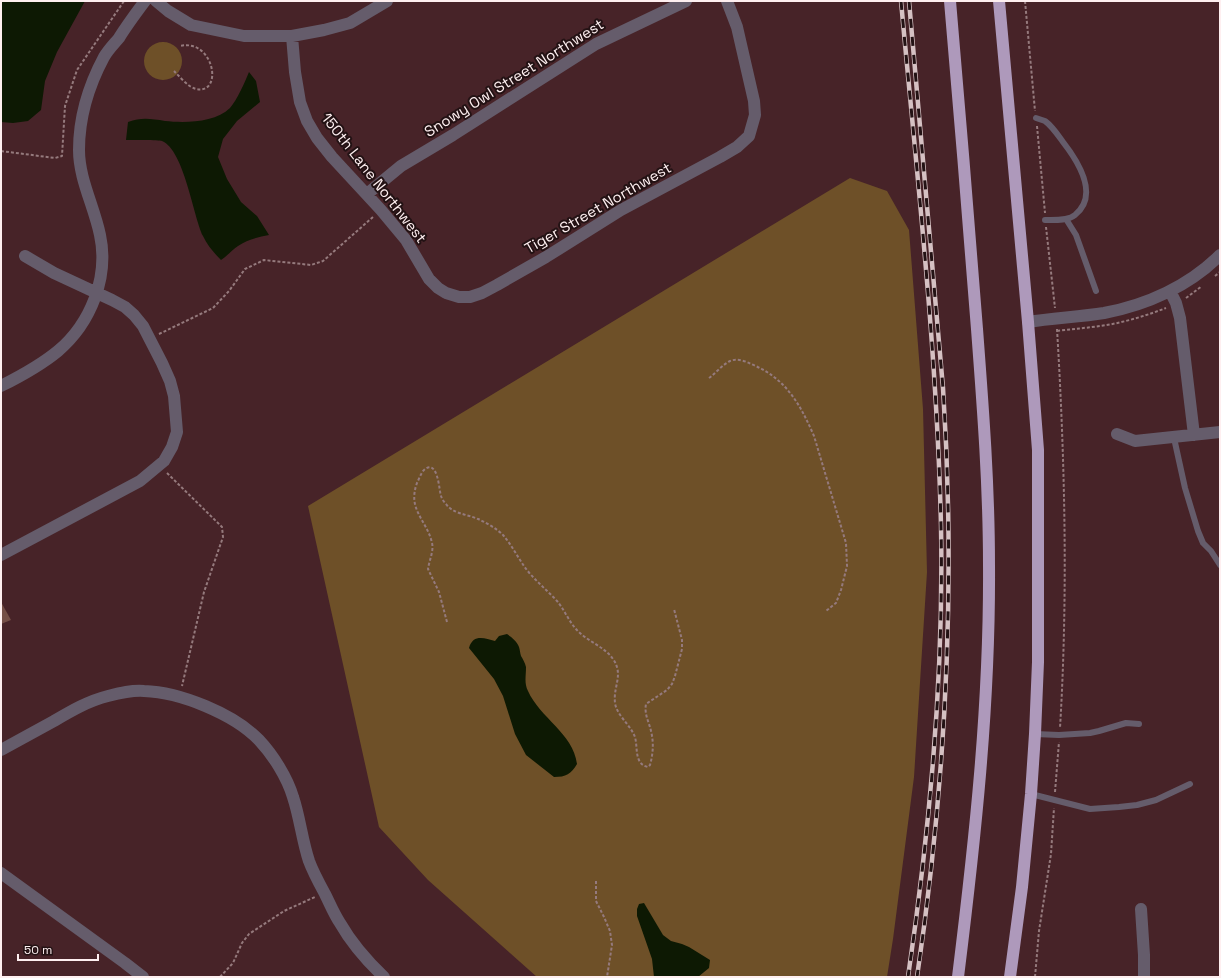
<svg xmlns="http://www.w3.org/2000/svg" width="1221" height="978" viewBox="0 0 1221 978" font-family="'Space Grotesk',sans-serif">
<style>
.green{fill:#6e5028}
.water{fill:#0d1903}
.building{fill:#744e46}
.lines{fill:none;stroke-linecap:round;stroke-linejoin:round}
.path{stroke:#957a7d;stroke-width:2;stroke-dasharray:3 2;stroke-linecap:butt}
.lane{stroke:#655c6b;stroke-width:6}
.street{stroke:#655c6b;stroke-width:12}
.highway{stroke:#ae99bb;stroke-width:12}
.rail-casing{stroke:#d5c1c3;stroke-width:4.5}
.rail{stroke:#231214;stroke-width:3;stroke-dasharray:9;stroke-linecap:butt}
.labels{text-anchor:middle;stroke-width:4;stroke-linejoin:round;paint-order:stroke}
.street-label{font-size:15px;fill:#feeff0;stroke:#231214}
</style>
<rect width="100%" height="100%" fill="#472328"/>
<path class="green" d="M144 61a19 19 0 1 1 38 0a19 19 0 1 1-38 0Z
M850,178L887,191L909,230L923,409L927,572L914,777L893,939L887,977H537L428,880L379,827L308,506Z"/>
<path class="water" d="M1,1H85L57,52L45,81L41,110L28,121L13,123L1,122Z
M249,72L256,81L260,102L237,121L223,139L218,157L227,179L241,202L257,216L269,235C258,237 247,240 238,246C232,250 227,256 221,260C214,253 207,245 203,236C193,215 184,150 162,141C159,140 132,140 126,140L128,122C142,117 151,119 165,121C184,123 215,123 230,108C237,100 245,82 249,72Z
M507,634C511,637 517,641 519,647C520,650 520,653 521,656C523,659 525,663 526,667C526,676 524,683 528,691C540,718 573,733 577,764C571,774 566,777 554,777L526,755L515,734L503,696L494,679L469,648C473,634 484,638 495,641L499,636Z
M644,903L663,935L671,941L682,944L689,947L710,960L709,968L698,977H654L652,959L637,916V909L639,904Z"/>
<path class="building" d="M1,602L11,620L1,624Z"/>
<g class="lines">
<path class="path" d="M1025,1L1035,111
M174,71C180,77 188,87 196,89C224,95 214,38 180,46
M1037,126L1045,213
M1,151L55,158L62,156L65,106L77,70L124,1
M1046,227L1055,308
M1215,276L1220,272
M1186,298L1202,286
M1057,329C1065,462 1068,595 1060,728
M1057,331C1072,329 1086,328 1100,326C1123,323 1145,316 1166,308
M159,334L213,308L229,291L245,269L264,260L311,265L323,261L373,217
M709,378C716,373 722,365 730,361C737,358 745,361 751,364C786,378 800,404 814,436L846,543L847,566L841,590L836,603L826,611
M167,473L222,527L223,537L204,592L182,686
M447,622L439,592L428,569C429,561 434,551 432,543C427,520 407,510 417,483C419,479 421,473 424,470C438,458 439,490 441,496C442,499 444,502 446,504C453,514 467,514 478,519C487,523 497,529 503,535C511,544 517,556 524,566C533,579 546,589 557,601C564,609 568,620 576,629C586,641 604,646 613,659C624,675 613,686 615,703C617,716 630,724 635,737C638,748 634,764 648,767L650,765C653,754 654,743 651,731C649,722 644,714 646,704L667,690L672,684L675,676L682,649V640L674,609
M1055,792L1059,742
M596,881V901L604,917L610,931L612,945L607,977
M220,977L233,963L242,943L249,934L284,911L315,897
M1035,977L1039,931L1051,854L1054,808"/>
<path class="lane" d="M1036,118C1039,119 1042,120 1045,121C1052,126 1058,135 1063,142C1077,160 1100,195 1075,215C1068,221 1054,220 1045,220
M1066,219L1076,235L1096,291
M1174,438L1185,488L1198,531L1203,543L1211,551L1220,565
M1035,734L1059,735L1090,733L1099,731L1126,723L1139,724
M1031,794L1090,809L1119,807L1137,805L1156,800L1190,784"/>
<path class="street" d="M156,1L168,11L191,25L244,36H292L324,30L350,23L387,1
M292,36L295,72L300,102L307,121L317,138L332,157L381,210L406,240L429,279L438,288L446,293L459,297H470L482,293L497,285L546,257L621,210L720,157L737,147L749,136L755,115L754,101L737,27L727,1
M367,194L401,166L453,135L596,44L686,1
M1170,291L1176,303L1180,318L1194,435
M1028,322C1053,318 1079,317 1104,313C1147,305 1189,286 1220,255
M1,386C21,376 41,365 58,351C91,323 109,277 100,235C94,206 79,179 79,150C79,117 89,85 104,57C108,50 114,44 119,38C127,25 136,13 145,1
M1117,434L1135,441L1220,432
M1,555L140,481L164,461L172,447L177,432L174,396L170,381L162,363L143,326L134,315L125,307L112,300L54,273L25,256
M1,750C19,740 36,731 54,721C71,711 88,701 108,696C120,693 132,690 144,691C180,692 234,714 259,740C273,755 287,777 293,797C300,818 302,840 309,861C313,872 319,883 325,894C330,904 334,914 340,923C352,944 367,961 384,977
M1,873L125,963L143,977
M1141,909L1144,955V977"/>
<path class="highway" d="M950,1C959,110 969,220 977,329C983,408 989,486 989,565C990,703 975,840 958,977
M999,1L1028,322L1038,450V662L1035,734L1031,794L1022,887L1010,977"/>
<g class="rail-casing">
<path id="rail" d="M901,1C917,176 937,350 941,526C944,677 930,828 908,977
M909,1L943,388C956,585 946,782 917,977"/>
</g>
<use href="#rail" class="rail"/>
</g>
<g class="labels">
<g class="street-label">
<text transform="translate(514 78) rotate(-32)" y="5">Snowy Owl Street Northwest</text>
<text transform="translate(374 178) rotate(52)" y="5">150th Lane Northwest</text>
<text transform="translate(598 208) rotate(-30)" y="5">Tiger Street Northwest</text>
</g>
</g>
<rect width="1221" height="978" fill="none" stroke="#feeff0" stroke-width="4"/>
<path d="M18 954v6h80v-6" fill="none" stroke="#feeff0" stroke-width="2"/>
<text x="24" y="954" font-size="12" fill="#feeff0" stroke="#231214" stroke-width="3" paint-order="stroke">50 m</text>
</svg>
